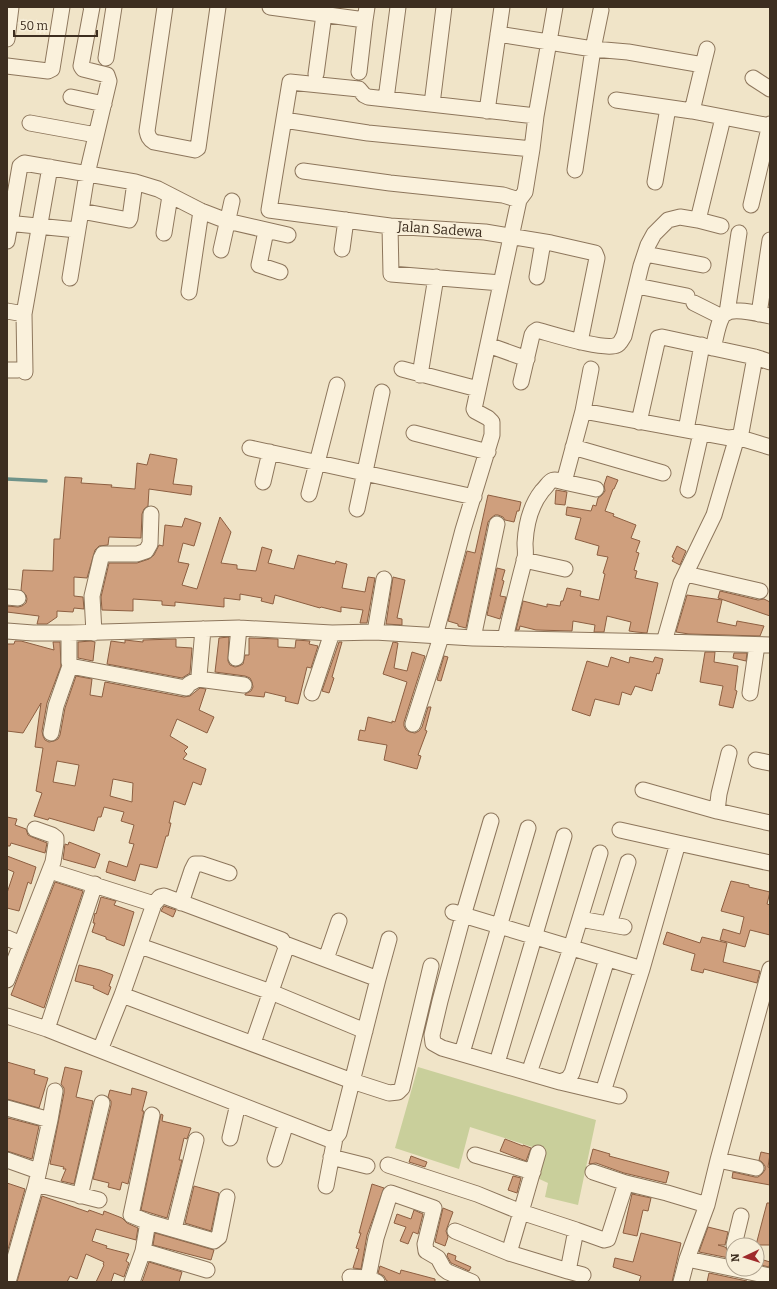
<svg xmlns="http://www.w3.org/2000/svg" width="777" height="1289" viewBox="0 0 777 1289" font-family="Bitter,serif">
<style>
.green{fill:#c9cf9b}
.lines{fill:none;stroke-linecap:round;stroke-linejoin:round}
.stream{stroke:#6f938a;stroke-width:3.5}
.building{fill:#cf9f7d;stroke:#8d5f41;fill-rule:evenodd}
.minor-casing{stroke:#8d765c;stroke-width:17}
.minor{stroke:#faf1dc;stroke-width:15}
.labels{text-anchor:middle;stroke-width:3;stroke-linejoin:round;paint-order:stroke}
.street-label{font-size:14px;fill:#3d2e20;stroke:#f7eed8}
</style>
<rect width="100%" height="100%" fill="#f0e4c8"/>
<path class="green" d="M418,1067L596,1120L578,1205L545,1197L548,1183L535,1177L542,1150L470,1127L459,1169L395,1148Z"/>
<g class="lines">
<path class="stream" d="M7,479L46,481"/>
</g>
<path class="building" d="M150,454L177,459L173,484L192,486L191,495L149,489L148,506L144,509L142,514L141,538L109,537L108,545L99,546L95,550L87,578L74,577V596L83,597L84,609L74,608L73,612L57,611V617L47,624H37L39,616L7,612V606L18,607L22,606L26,603L27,599L26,595L21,590L23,570L53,571L54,539H60L65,477L82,478L81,483L112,485L111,487L135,489L137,463L147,465Z
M607,476L618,480L614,489H613L605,511L614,514L613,516L636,525L631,538L640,541L636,552L639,553L634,570L637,571L635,578L658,583L647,633L636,632L629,631L631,622L607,616L604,632H594L595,625L573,621L572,631L536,630L520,626L519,630H516L523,601L547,607V604L560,606L561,601H563L567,588L581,591L580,596L599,600L605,574L603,573L608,557L597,555L599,546L575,539L581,518L566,515L567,507L591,511L593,505L596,506L598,498L602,495L605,491L604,485Z
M556,490L567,492L565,505L555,504Z
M488,495L521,502L519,511H517L514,522L505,520L503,517L498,515H495L491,518L488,522L466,628L458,626V624L448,621L467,551L475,553Z
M220,517L231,532L221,563L237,565V569L256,571L262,547L272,550L268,563L294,569L298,555L335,564L336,561L347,564L342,588L365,592L368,577L375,578L367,623H360L363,610L341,607V612L321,607L320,608L275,595L273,604L261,601L262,598L240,594V600L224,598V607L175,602V606L162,605V601L133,599V611L102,610L101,597L109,563H137L149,559L154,555L159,545L163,546L165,525L182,527L185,518L201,523L194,546L183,543L178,562L189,564L182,585L197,589Z
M677,546L686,551L680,565L672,561L674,558L672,557Z
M497,568L505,570L502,580L504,581L500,596L506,597L500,619L487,615Z
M393,577L405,580L397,618L402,619V625L386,624Z
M720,591L758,600L764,599L770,602V616L718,598Z
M687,595L722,600L717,622L736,626L737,621L764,626L760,636L689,634L676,632Z
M229,637L228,661L230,665L235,667L239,666L243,664L245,655H249V638L278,639V647L295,648L296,640L310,641L309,644L318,646L311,668L307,667L298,704L285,701L286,697L265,692L264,697L245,695V694L251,691L253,687L252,682L250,678L245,676L215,672L219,638Z
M176,639V647L192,648L190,673L182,678L107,664L111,641L125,643V640L143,642V640Z
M15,641H21L54,650L53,642H60L61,666L47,703L42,731L43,736L45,740L49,742L54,741L58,739L60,735L65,708L76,676L92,679L90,695L102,697L105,682L184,697L190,696L200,688L206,689L199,710L214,717L207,733L177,719L170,736L188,747L184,751L187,754L183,759L206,769L201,785L193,782L185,805L174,801L169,823H171L168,836H166L157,868L140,864L135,881L106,872L109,861L127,867L134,844L129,843L134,825L121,821L124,812L104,807L101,817H98L94,831L49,818L48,820L34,816L42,793L36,791L43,748L35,747L41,703L23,733L7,731V644H14ZM57,761L79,765L75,786L53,782ZM113,779L133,783L132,802L110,796Z
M91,641L95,642L93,661L78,658V642Z
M339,642H342L332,677L334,678L329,693L322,691Z
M393,642L398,643L394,668L407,671L412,652L425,656L404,722V726L406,730L410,732L415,733L419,731L422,727L428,707H431L425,730L427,731L418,755L421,756L417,769L384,760L387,745L358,740L360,730L365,731L368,717L392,723V721L395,722L407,682L383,674Z
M705,652H715L714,662L738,666L735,690L737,691L733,708L719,705L723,686L700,682Z
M734,653H747L746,661L733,658Z
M444,656L448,657L441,681L437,680Z
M611,657L629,663L630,657L653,662L655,657L663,659L659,674L657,673L652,691L635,686L631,695L622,692L619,705L595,699L590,716L572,710L587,661L608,667Z
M7,817L17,819L15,825L26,829L28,835L32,837L47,843L45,853L11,843L10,846H7Z
M69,842L100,854L95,868L63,859L65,844L68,845Z
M7,856L36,867L31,884L28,882L19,911L7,908V893L14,872L7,869Z
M731,881L749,885V887L770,892L767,904L770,905V935L750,930L745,947L720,940L723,929L740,934L744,917L721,911Z
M55,882L83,891L44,1008L11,995Z
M101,897L116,901L114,905L134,912L124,946L106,939V937L92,932L95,923H93L95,913L96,914Z
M164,906L176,910L173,917L161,911Z
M667,932L700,943L702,937L727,943L723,962L760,971L757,983L704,969L703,973L691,970L695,954L663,944Z
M79,965L100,970L113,975L109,986L111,987L108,995L93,988L94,986L75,981Z
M7,1062L35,1070L34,1074L48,1078L39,1108L7,1099Z
M65,1067L82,1071L76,1097L93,1101L74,1184L61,1181L66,1169H63L64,1167L50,1164L64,1093V1088L61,1084Z
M132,1088L147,1092L142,1111H144L128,1184L122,1182L120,1190L108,1187L109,1183L93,1179L111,1105V1101L108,1097L110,1090L131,1095Z
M161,1114L163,1115L162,1121L191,1128L187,1139L184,1138L179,1160H182L167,1218L141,1210Z
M8,1118L39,1126L32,1159L7,1151V1122Z
M505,1139L523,1146V1145L531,1148L526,1161L500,1151Z
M593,1149L610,1154L609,1156L669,1172L666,1183L624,1173L596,1163L589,1164Z
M761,1152L770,1154L768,1167L770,1168V1185L732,1178L733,1172L755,1177H758L762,1174L765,1170V1166L762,1162L759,1160Z
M411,1156L427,1162L425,1167L409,1162Z
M513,1176L521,1178L517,1193L508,1190Z
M7,1183L25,1189L7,1253Z
M372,1184L384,1188L367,1235L361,1269L353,1268L359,1249L356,1248L361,1233H359Z
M194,1186L219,1193L211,1231L185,1223Z
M632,1194L651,1198L648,1211L643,1210L637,1236L623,1233Z
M42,1196L88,1212L89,1210L103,1215L104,1211L122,1218L127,1223L138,1228L136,1240L96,1229L92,1241L107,1246L106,1248L129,1254L126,1261L129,1263L124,1277L114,1273L111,1282H96L104,1265L103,1264L104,1262L86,1254L77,1279L70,1276L67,1282H17Z
M767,1203H770V1245H756Z
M443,1208L453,1212L447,1228L446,1231L448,1237L445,1246L435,1242Z
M414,1210L423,1214L418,1234L413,1232L408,1244L400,1241L406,1227L394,1223L397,1214L411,1219Z
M708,1227L728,1232L725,1245H718L725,1247L730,1253L729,1258L699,1252Z
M155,1233L214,1250L211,1260L153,1245Z
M641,1233L681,1243L672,1282H639L641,1276L613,1267L615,1258L633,1262Z
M448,1253L456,1256L455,1260L471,1267L469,1271L451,1263L447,1256Z
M757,1258L770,1262L769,1267L757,1264Z
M149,1262L182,1272L179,1282H142Z
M380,1266L400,1274L401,1270L435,1279V1282H389L386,1280L384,1276L378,1273Z
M709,1273L747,1281V1282H707Z"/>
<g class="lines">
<g class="minor-casing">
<path id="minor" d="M165,7L147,131C148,136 149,139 154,142L195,150L198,148L218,7
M270,7L365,20L367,7
M498,34L593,49L628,52L703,65L692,111
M7,39L11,7
M106,58L114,7
M703,65L707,49
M7,66L48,71L52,69L62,7
M359,72L365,20
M316,74L325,7
M753,78L770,89
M71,97L104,104
M386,99L398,7
M616,100L692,111L770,126
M432,104L444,7
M487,111L502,7
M284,120L368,133L532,149L525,192L519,200
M30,123L96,135
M532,149L536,116L555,7
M575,170L593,49L601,10
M303,171L390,183L503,195L519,200L474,409L475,411L488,418L492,422V435L463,530L435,636
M655,182L668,108
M751,205L770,124
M81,211L129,220L130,218L135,182
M698,220L721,226
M7,223L77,230
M390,226L269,210L290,82L359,89L364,95L368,97L536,116
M266,231L259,265L280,272
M164,233L170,196
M7,241L20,166L24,163L135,182L158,189L201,211L227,221L288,235
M342,249L346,220
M221,250L232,201
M645,254L703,265
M537,277L543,242
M70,278L87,174L109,81L107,75L83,69L81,66L92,7H91
M501,283L391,274L390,226L485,232L551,243L595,253L597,258L580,342
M637,286L687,296
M189,292L201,211
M694,303L722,317
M7,311L24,314L25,372
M727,313L739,233
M24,314L50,167
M759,314L770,240
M488,345L527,359
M713,348C716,338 717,326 722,317C729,305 759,314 770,316
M402,369L478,389
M7,370H18
M420,375L436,277
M521,382L532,335L534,332L537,330C552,334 605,351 617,345C620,344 622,339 624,336L641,266L648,245L654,234L668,220L680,217L698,220L723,118
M583,411L591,369
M639,422L658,338L662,337L755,357
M686,430L702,345
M414,433L488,452
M573,447L663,473
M250,448L474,497
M263,482L270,452
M564,482L596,489
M688,490L701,433
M309,494L337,385
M357,509L382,392
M524,560L565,569
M686,574L760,591
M7,597L18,598
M7,631L33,633H69L239,628L332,633L375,632L473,638L664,642L770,645
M375,632L384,579
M69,633V662L70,666L186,688L189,684L198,679L199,676L203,629
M94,633L92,596L101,558L103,554H137L146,551L150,544L151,514
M473,638L497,524
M505,639C511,612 518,585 525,558C526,553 525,548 525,543C526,525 531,505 542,491C551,482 549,477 564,482L583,411L729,438L737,437L741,433L755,357L770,362
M664,642L681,583L714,515L737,437L770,447
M236,658L239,628
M198,679L244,685
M312,693L332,633
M750,693L757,645
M413,724L441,637
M51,733L56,706L70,666
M729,753L719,794L717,811L770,823
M756,760L770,763
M643,790L717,811
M491,821L463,916L440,1001L432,1035L433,1043L442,1048L560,1082L568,1079L572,1073L607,959
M620,830L678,843
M50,871L154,904
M181,903L192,870L195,864H202L229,873
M453,912L642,969
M580,919L624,927
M609,924L628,862
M7,938L21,944
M285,944L378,979L389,939
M140,946L271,992L365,1031
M326,959L339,921
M7,980L53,862L56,843V838L52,835L35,829
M122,995L352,1081L389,1093L398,1092L402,1088L431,966
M7,1016L47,1029L95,884
M47,1029L95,1048L102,1045L122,995L154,904L160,897L164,896L282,940L286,948L253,1043
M95,1048L328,1139L335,1138L339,1133L378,979
M462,1053L528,828
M497,1063L564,836
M529,1073L571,948L600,853
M560,1082L619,1096
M603,1092L642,969L678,843L770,863
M7,1108L50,1120L36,1184
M152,1115L131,1215L148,1222L214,1241L219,1237L227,1197
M50,1120L55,1091
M230,1138L238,1104
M475,1155L533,1172
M331,1157L367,1166
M275,1159L286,1123
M7,1160L38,1171
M718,1160L756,1168
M388,1165L477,1194L521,1212L538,1153
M593,1172L626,1183
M326,1186L335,1138
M80,1196L102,1103
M174,1229L196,1140
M455,1231L509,1253L568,1271L576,1230L604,1240L608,1239L626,1183L667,1193L707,1205
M734,1245L741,1216
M143,1251L207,1270
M509,1253L521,1212L576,1230
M687,1259L770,1276
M568,1271L583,1275
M350,1277L368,1278L377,1282
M368,1278L376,1238L390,1194L391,1193L434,1208L425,1244L426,1251L438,1258L444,1269L448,1272L472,1282
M8,1282L36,1184L99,1200
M132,1282L143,1251L148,1222
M681,1282L687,1259L707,1205L718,1160L770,969"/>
</g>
<use href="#minor" class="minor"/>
</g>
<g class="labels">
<g class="street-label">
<text transform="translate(440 229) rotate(4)" y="5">Jalan Sadewa</text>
</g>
</g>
<rect width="777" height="1289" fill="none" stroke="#3d2e20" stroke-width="16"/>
<g transform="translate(745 1257) rotate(266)"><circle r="19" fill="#f7eed8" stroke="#ada18e"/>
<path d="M0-3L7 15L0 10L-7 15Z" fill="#9e2a2b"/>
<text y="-6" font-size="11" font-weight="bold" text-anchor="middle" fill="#3d2e20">N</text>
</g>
<path d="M14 30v6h83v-6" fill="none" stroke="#3d2e20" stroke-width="2"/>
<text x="20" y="30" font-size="12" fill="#3d2e20" stroke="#f7eed8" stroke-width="3" paint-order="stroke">50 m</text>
</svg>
